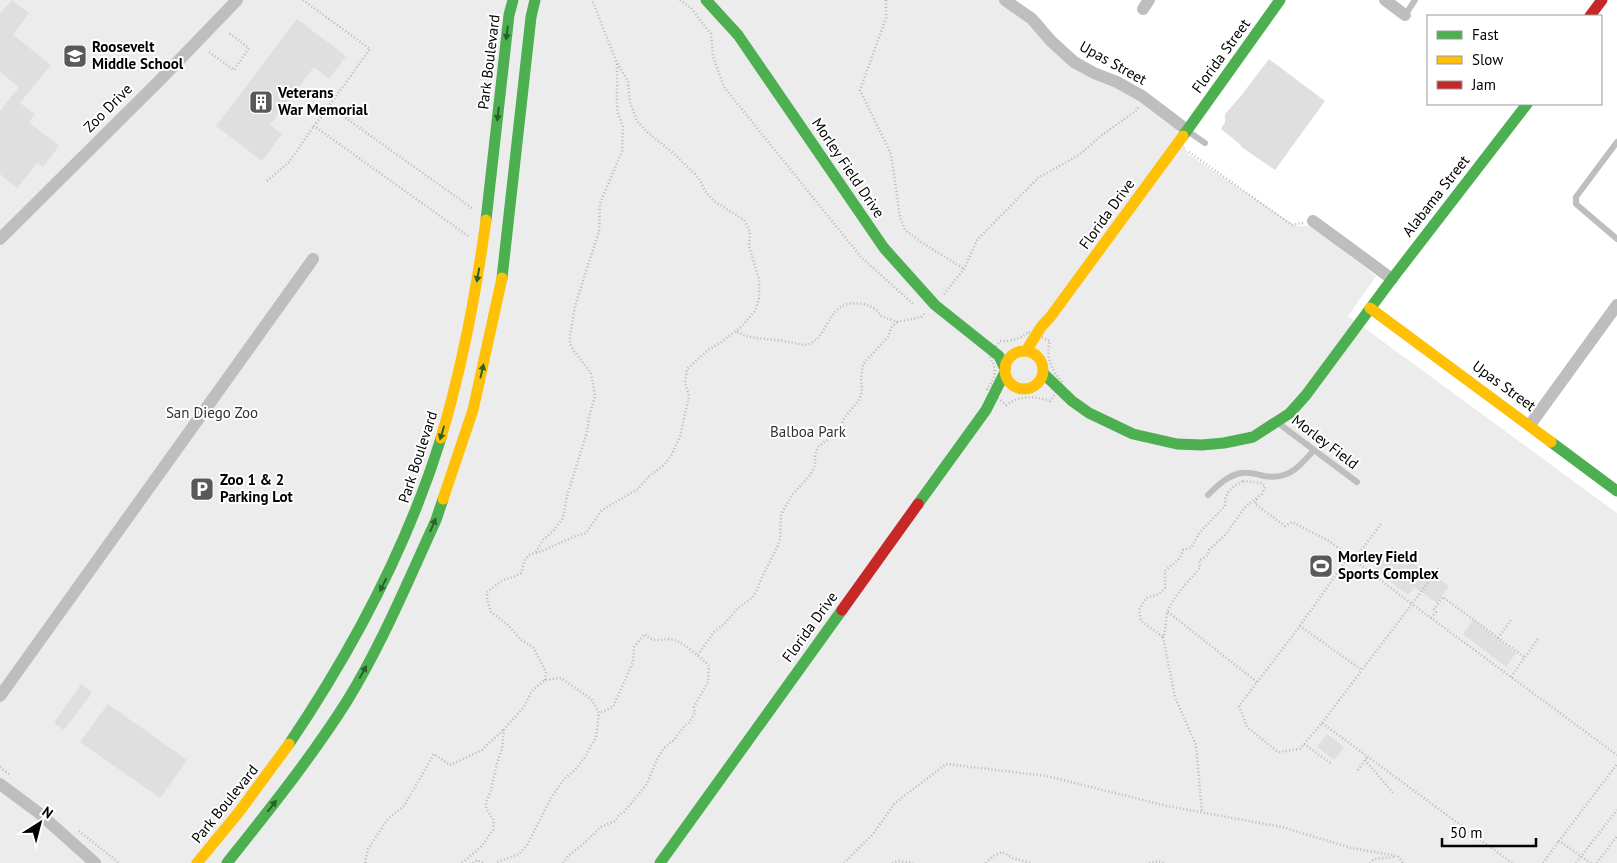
<svg xmlns="http://www.w3.org/2000/svg" width="1617" height="863" viewBox="0 0 1617 863" font-family="'PT Sans',sans-serif">
<style>
.green{fill:#ececec}
.building{fill:#dfdfdf}
.lines{fill:none;stroke-linecap:round;stroke-linejoin:round}
.path{stroke:#b9b9b9;stroke-width:2.5;stroke-dasharray:1 2.5;stroke-linecap:butt}
.lane{stroke:#bebebe;stroke-width:6}
.street{stroke:#bebebe;stroke-width:12}
.fast{stroke:#4caf50;stroke-width:11}
.slow{stroke:#ffc107;stroke-width:11}
.jam{stroke:#c62828;stroke-width:11}
.oneway{fill:#2a602c}
.labels{text-anchor:middle;stroke-width:4;stroke-linejoin:round;paint-order:stroke}
.poi-label{font-size:15px;font-weight:bold;fill:#000;stroke:#fff;text-anchor:start}
.street-label{font-size:15px;fill:#000;stroke:#fff}
.park-label{font-size:15px;fill:#333;stroke:#fff}
</style>
<rect width="100%" height="100%" fill="#fff"/>
<path class="green" d="M0,0H998L1176,127L1188,154L1296,226H1311L1376,276L1348,316L1617,513V863H0Z"/>
<path class="building" d="M12,0L29,13L13,35L51,65L20,103L35,114L29,122L59,146L43,167L37,163L17,188L0,174V111L19,87L0,72V13Z
M297,19L346,56L329,79L314,67L270,125L282,134L262,161L216,126Z
M1269,59L1325,101L1275,170L1240,146L1241,145L1221,129L1225,122V114L1240,97Z
M1392,547L1432,577L1434,575L1449,586L1437,603L1414,587L1408,595L1375,570Z
M1473,620L1516,653L1506,667L1463,634Z
M81,684L91,692L89,697L64,730L54,723Z
M108,704L187,760L160,798L80,742Z
M1327,734L1344,747L1334,760L1317,747Z"/>
<g class="lines">
<path class="path" d="M303,0L370,49L329,106
M680,0L691,8L711,34L713,56L724,87L861,257L913,304
M886,0V18L860,90L891,154L900,217L905,230L921,242L964,269
M209,52L234,70L249,48L229,33
M1189,152L1292,225L1303,223
M267,181L289,162L314,126
M468,236L314,126L329,106L473,209
M944,294L964,269L977,240L1038,178L1079,155L1102,135L1137,110L1138,107
M897,322L921,317L924,314
M1029,332L1050,341C1045,358 1052,370 1063,383L1050,401C1034,396 1021,395 1006,405L987,389C996,377 998,369 989,356L1000,341C1012,341 1019,339 1029,332Z
M1243,481L1262,483L1265,487L1262,494L1246,506L1226,534L1209,550L1208,555L1199,561L1200,568C1189,581 1175,594 1168,610C1165,618 1167,627 1163,637L1141,621L1139,610L1146,598L1159,594L1165,588V571L1180,558L1183,550L1191,548L1200,532L1225,506C1225,491 1231,488 1243,481Z
M1257,499L1255,504L1285,526L1292,522L1329,541L1349,556
M1381,524L1354,560L1412,604L1439,568
M536,552L543,540L554,530L563,518L567,496L587,432L589,417L595,396L591,373L574,351L570,344V336L575,306L599,231L600,204L622,151L623,126L617,111V64
M1168,612L1257,682
M1431,618L1436,612L1434,609L1443,597L1524,657
M1300,626L1349,556L1354,560
M1163,637L1175,697L1196,745L1202,813
M1498,638L1511,620
M698,655L714,632L725,623L737,609L752,598L757,590L762,577L777,548L780,539L781,515L785,507L793,494L811,474L815,465V456L818,447L839,431L844,418L859,400L862,392L861,378L863,364L888,337L891,328L897,322L881,316C877,309 870,305 862,304C825,298 832,336 807,345C796,344 786,341 775,340C760,338 749,339 736,331
M1511,677L1538,639
M545,680L546,672L533,647L521,640L508,625L491,612L487,599V592L503,580L516,576L521,573L525,560L529,555L542,551L573,537L586,533L602,510L638,489L648,477L664,465L672,454L680,436L689,396L685,383L687,369L708,350L720,343L741,327L755,311L759,299V279L749,246L750,232L744,220L714,201L705,191L699,178L673,153L646,131L637,121L630,102L628,81L617,63L592,0
M1322,723L1362,670
M1304,744L1332,764
M1365,760L1394,794
M0,767L9,774
M1358,770L1368,756
M79,831L119,863
M365,863L368,849L387,820L404,806L434,754L450,765L482,750L503,730
M462,863L482,846L493,830L494,821L486,808V803L491,790L497,763L502,749L504,729L523,708L532,691L545,680L561,678L591,699L595,705L599,713L596,737L585,757L577,768L564,779L551,798L527,845L519,854L495,863
M473,863L477,860L483,863
M563,863L569,855L582,845L601,827L615,821L619,815L624,812L647,784L657,759L664,748L674,740L685,725L689,723L695,713L694,707L700,696L708,682L709,666C704,660 682,642 675,640C663,636 656,646 645,634L634,647L633,662L613,707L599,713
M844,863L873,834L895,803L946,764L1047,776L1167,806L1282,827L1351,848L1398,856L1403,863
M892,863L898,861L913,863
M986,863L993,856L1002,852L1013,858L1030,863
M1149,863L1158,861L1165,863
M1370,863L1374,859L1394,857
M1512,863L1322,723L1300,749L1278,752L1247,727L1239,706L1300,626L1362,670L1412,604L1617,755
M1543,863L1559,841
M1576,863L1617,810
M1591,863L1559,841L1617,764
M1597,863L1617,836"/>
<path class="lane" d="M1405,15L1415,0
M1189,132L1205,143
M1617,142L1576,197V204L1617,239
M1278,423L1357,482
M1208,495C1218,485 1227,476 1241,473C1248,472 1257,474 1264,476C1289,480 1299,467 1314,450"/>
<path class="street" d="M1005,0L1032,19L1051,41L1074,62L1094,73L1117,82L1142,96L1187,130
M1385,0L1405,15
M1143,9L1149,0
M1313,221L1392,279
M0,239L160,80L237,0
M1530,425L1617,305
M0,696L313,259
M0,784L39,813L95,863"/>
<path class="fast" d="M706,0L738,35L884,248L935,305L999,356L1005,369
M1183,136L1280,0
M486,220L509,15L513,0
M502,278L531,17L535,0
M1044,374L1072,401L1089,413L1133,434L1177,444L1202,445L1224,443L1253,437L1290,413L1306,395L1392,279L1527,104
M1551,442L1617,491
M918,504L986,410L1004,374
M289,744C353,649 407,548 441,438
M227,863C269,810 311,758 347,701C382,644 408,581 436,520L443,499
M660,863L842,610"/>
<path class="slow" d="M1370,308L1551,442
M1005 370a19 19 0 1 1 38 0a19 19 0 1 1-38 0Z
M1026,351L1041,327L1051,316L1183,136
M441,438C462,367 476,294 486,220
M443,499L473,410L502,278
M197,863L239,812L289,744"/>
<path class="jam" d="M1590,16L1602,0
M842,610L918,504"/>
</g>
<defs><path id="oneway-solid" d="M-6-.8H1V-3.2L6.5 0L1 3.2V.8H-6Z" transform="scale(1.25)"/></defs>
<g class="oneway">
<use href="#oneway-solid" transform="translate(507 33) rotate(97)"/>
<use href="#oneway-solid" transform="translate(498 114) rotate(97)"/>
<use href="#oneway-solid" transform="translate(478 275) rotate(100)"/>
<use href="#oneway-solid" transform="translate(482 371) rotate(-77)"/>
<use href="#oneway-solid" transform="translate(442 433) rotate(107)"/>
<use href="#oneway-solid" transform="translate(433 525) rotate(-67)"/>
<use href="#oneway-solid" transform="translate(383 585) rotate(116)"/>
<use href="#oneway-solid" transform="translate(363 672) rotate(-61)"/>
<use href="#oneway-solid" transform="translate(272 806) rotate(-52)"/>
</g>
<defs>
<g id="school-square" transform="scale(1.25)"><rect x="-9" y="-9" width="18" height="18" rx="4" fill="#595959" stroke="#fff"/><path d="M0-5L7-2L0 1L-7-2ZM-4 1L0 2.5L4 1V4Q0 6-4 4Z" fill="#fff"/></g>
<g id="building-square" transform="scale(1.25)"><rect x="-9" y="-9" width="18" height="18" rx="4" fill="#595959" stroke="#fff"/><path d="M-4-6H4V6H1V3H-1V6H-4ZM-2.5-4.3h1.7v1.8h-1.7ZM.8-4.3h1.7v1.8H.8ZM-2.5-1h1.7V.8h-1.7ZM.8-1h1.7V.8H.8Z" fill="#fff"/></g>
<g id="parking-square" transform="scale(1.25)"><rect x="-9" y="-9" width="18" height="18" rx="4" fill="#595959" stroke="#fff"/><path d="M-3.5-5.5H1a3.5 3.5 0 0 1 0 7H-1V5.5H-3.5ZM-1-3.4V-.6H.8a1.4 1.4 0 0 0 0-2.8Z" fill="#fff"/></g>
<g id="stadium-square" transform="scale(1.25)"><rect x="-9" y="-9" width="18" height="18" rx="4" fill="#595959" stroke="#fff"/><path d="M0-5a6.5 5 0 1 0 0 10a6.5 5 0 1 0 0-10ZM-3.5-1.8h7v3.6h-7Z" fill="#fff"/></g>
</defs>
<g fill-rule="evenodd">
<use href="#school-square" x="75" y="56"/>
<use href="#building-square" x="261" y="102"/>
<use href="#parking-square" x="202" y="489"/>
<use href="#stadium-square" x="1321" y="566"/>
</g>
<g class="labels">
<g class="poi-label">
<text x="92" y="52">Roosevelt<tspan x="92" dy="17">Middle School</tspan></text>
<text x="278" y="98">Veterans<tspan x="278" dy="17">War Memorial</tspan></text>
<text x="220" y="485">Zoo 1 &amp; 2<tspan x="220" dy="17">Parking Lot</tspan></text>
<text x="1338" y="562">Morley Field<tspan x="1338" dy="17">Sports Complex</tspan></text>
</g>
<g class="street-label">
<text transform="translate(1221 56) rotate(-54)" y="5">Florida Street</text>
<text transform="translate(489 62) rotate(-83)" y="5">Park Boulevard</text>
<text transform="translate(1113 63) rotate(29)" y="5">Upas Street</text>
<text transform="translate(108 108) rotate(-45)" y="5">Zoo Drive</text>
<text transform="translate(848 168) rotate(56)" y="5">Morley Field Drive</text>
<text transform="translate(1436 196) rotate(-52)" y="5">Alabama Street</text>
<text transform="translate(1107 214) rotate(-54)" y="5">Florida Drive</text>
<text transform="translate(1504 386) rotate(36)" y="5">Upas Street</text>
<text transform="translate(1325 442) rotate(37)" y="5">Morley Field</text>
<text transform="translate(418 457) rotate(-72)" y="5">Park Boulevard</text>
<text transform="translate(810 627) rotate(-54)" y="5">Florida Drive</text>
<text transform="translate(225 804) rotate(-51)" y="5">Park Boulevard</text>
</g>
<g class="park-label">
<text x="212" y="418">San Diego Zoo</text>
<text x="808" y="437">Balboa Park</text>
</g>
</g>
<rect x="1427" y="15" width="175" height="90" fill="#ffffff" stroke="#999999"/>
<rect x="1437" y="31" width="25" height="8" fill="#4caf50" stroke="#999999"/>
<text x="1472" y="40" font-size="15" fill="#000000">Fast</text>
<rect x="1437" y="56" width="25" height="8" fill="#ffc107" stroke="#999999"/>
<text x="1472" y="65" font-size="15" fill="#000000">Slow</text>
<rect x="1437" y="81" width="25" height="8" fill="#c62828" stroke="#999999"/>
<text x="1472" y="90" font-size="15" fill="#000000">Jam</text>
<g transform="translate(40 823) rotate(36)" stroke="#ffffff" stroke-width="4" paint-order="stroke">
<path d="M0-4L9 19L0 12L-9 19Z" fill="#000000"/>
<text y="-8" font-size="14" font-weight="bold" text-anchor="middle" fill="#000000">N</text>
</g>
<path d="M1442 838v8h94v-8" fill="none" stroke="#000000" stroke-width="2.5"/>
<text x="1450" y="838" font-size="15" fill="#000000" stroke="#ffffff" stroke-width="4" paint-order="stroke">50 m</text>
</svg>
